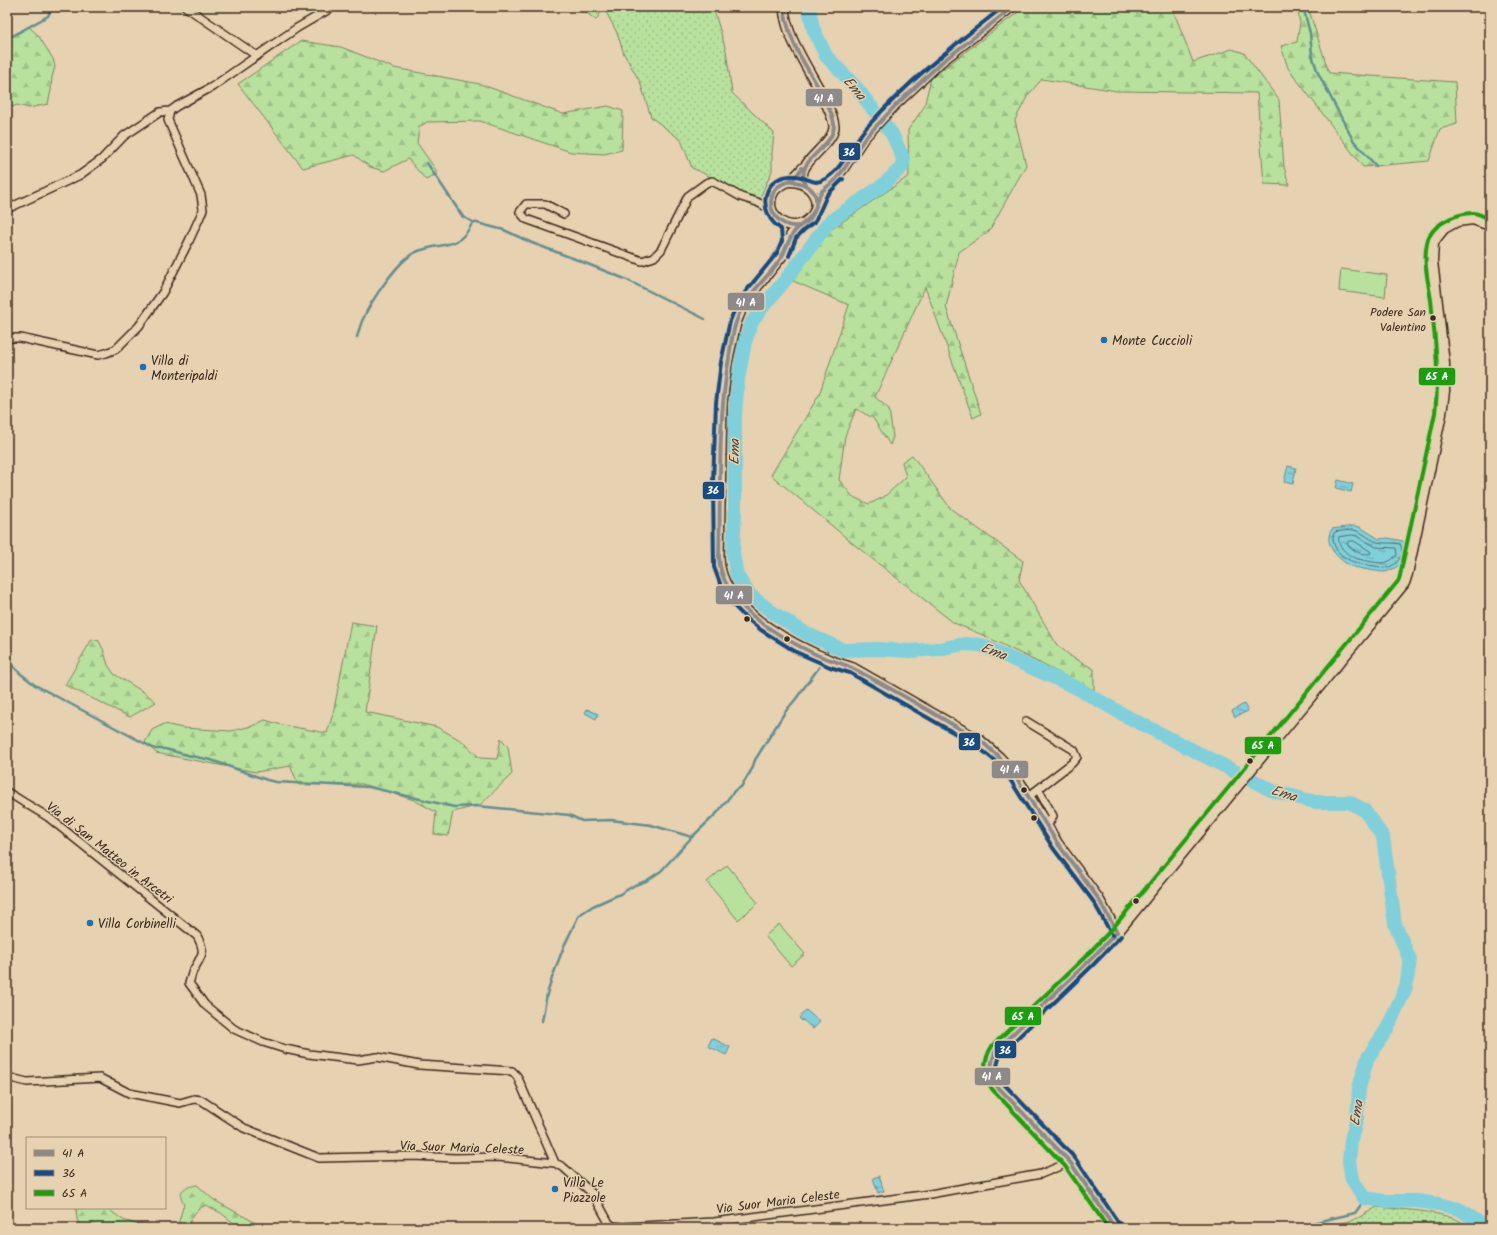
<svg xmlns="http://www.w3.org/2000/svg" width="1497" height="1235" viewBox="0 0 1497 1235" font-family="Kalam,sans-serif">
<style>
.grass{fill:url(#grass-dots);stroke:#79865e}
.forest{fill:url(#forest-firs);stroke:#79865e}
.garden{fill:#b7e19d;stroke:#79865e}
.water{fill:url(#water-ripples);stroke:#648e8f}
.lines{fill:none;stroke-linecap:round;stroke-linejoin:round}
.shore{stroke:#576c6a;stroke-width:1}
.stream{stroke:#648e8f;stroke-width:2.5}
.river{stroke:#80d0db;stroke-width:14}
.minor-casing{stroke:#3b2a1e;stroke-width:10}
.tertiary-casing{stroke:#3b2a1e;stroke-width:12}
.secondary-casing{stroke:#3b2a1e;stroke-width:13}
.minor{stroke:#e6d1b0;stroke-width:7}
.tertiary{stroke:#e6d1b0;stroke-width:9}
.secondary{stroke:#e6d1b0;stroke-width:10}
.bus-1-casing{stroke:#e6d1b0;stroke-width:7}
.bus-2-casing{stroke:#e6d1b0;stroke-width:7}
.bus-3-casing{stroke:#e6d1b0;stroke-width:7}
.bus-1{stroke:#8d8a89;stroke-width:4}
.bus-2{stroke:#184b81;stroke-width:4}
.bus-3{stroke:#1b9f0e;stroke-width:4}
.bus-dot{fill:#3b2a1e;stroke:#e6d1b0;stroke-width:1.5}
.poi-dot{fill:#1f6fb2;stroke:#e6d1b0;stroke-width:1.5}
.labels{text-anchor:middle;stroke-width:3;stroke-linejoin:round;paint-order:stroke}
.bus-label{font-size:12px;fill:#3b2a1e;stroke:#e6d1b0;text-anchor:end}
.poi-label{font-size:13px;fill:#3b2a1e;stroke:#e6d1b0;text-anchor:start}
.street-label{font-size:13px;fill:#3b2a1e;stroke:#e6d1b0}
.water-label{font-size:14px;font-style:italic;fill:#45433a;stroke:#e6d1b0}
.line-badge{stroke:#e6d1b0;stroke-width:1.5}
.badge-label{font-size:11px;text-anchor:middle;font-weight:bold;fill:#fff}
</style>
<defs>
<pattern id="grass-dots" width="8" height="8" patternUnits="userSpaceOnUse"><rect width="8" height="8" fill="#b7e19d"/><path d="M2 2h.1M6 6h.1" fill="none" stroke="#9ec187" stroke-width="1.8" stroke-linecap="round"/></pattern>
<pattern id="forest-firs" width="22" height="20" patternUnits="userSpaceOnUse"><rect width="22" height="20" fill="#b7e19d"/><path d="M5 1l3.5 6h-7zM16 11l3.5 6h-7z" fill="#9ec187"/></pattern>
<pattern id="water-ripples" width="26" height="14" patternUnits="userSpaceOnUse"><rect width="26" height="14" fill="#80d0db"/><path d="M2 4q2-2 4 0t4 0M15 11q2-2 4 0t4 0" fill="none" stroke="#6aa9b1"/></pattern>
</defs>
<rect width="100%" height="100%" fill="#e6d1b0"/>
<filter id="ink" filterUnits="userSpaceOnUse"><feTurbulence type="fractalNoise" baseFrequency=".025" numOctaves="2"/><feDisplacementMap in="SourceGraphic" scale="8" xChannelSelector="R" yChannelSelector="G"/><feConvolveMatrix kernelMatrix="1 2 1 2 8 2 1 2 1" color-interpolation-filters="sRGB"/></filter>
<g filter="url(#ink)">
<path class="grass" d="M579,7H713L726,50L732,93L774,133L772,153V171L759,200L748,199L703,173L692,168L681,140L651,117L640,82L624,54L617,33L604,8L596,20Z
M1377,1207C1403,1210 1451,1210 1470,1228H1325L1358,1218Z"/>
<path class="forest" d="M1025,7H1172L1193,62L1232,49L1244,53L1279,100L1284,167L1289,185L1264,184L1257,93L1117,91L1042,79L1028,95L1015,120L1026,165L989,231L959,252L946,307L981,414L973,418L925,287L875,397L889,409L893,437L890,445L873,418L856,409L845,436L839,480L853,497L869,504L884,497L906,477L902,462L912,455L951,509L1023,561L1019,580L1057,645L1072,657L1094,669V690L985,636L954,623L856,546L771,475L819,395L849,305L793,281L826,233L909,176L908,130L924,107L931,78Z
M1297,7H1308L1329,73L1455,82L1457,124L1440,129L1429,161L1363,167L1288,68L1281,46L1297,42L1300,23Z
M29,27L38,35L45,46L53,59L55,67L52,77L51,90L48,104L29,108L17,105L7,109V39Z
M301,41L341,47L394,68L480,84L563,114L608,106L623,111L622,150L604,154L571,152L480,121L427,122L419,127L417,143L438,173L426,180L408,159L384,171L370,167L354,155L303,168L238,84Z
M351,622L377,626L365,712L437,727L462,741L480,758L497,759L501,738L508,747L512,774L480,805L453,812L448,836L434,834L436,812L414,800L362,784L299,785L290,766L256,772L156,753L145,742L152,730L164,724L183,728L231,731L252,726L265,720L282,725L327,733L333,714Z
M92,639L99,641L103,649L108,665L114,674L145,693L156,702L130,717L65,685Z
M197,1185L214,1200L265,1228H240L221,1213L206,1205C195,1210 191,1217 188,1228H177L184,1204C176,1190 185,1187 197,1185Z
M76,1208H107L123,1220L148,1228H81L77,1219Z"/>
<path class="garden" d="M1341,269L1387,275L1385,297L1339,291Z
M727,865L758,903L738,920L707,882Z
M779,924L805,954L791,966L765,936Z"/>
<path class="water" d="M1288,466L1296,468L1293,484L1284,482Z
M1338,480L1353,484L1351,492L1336,488Z
M1354,526L1360,527L1379,539L1388,538L1403,541C1409,553 1405,563 1393,569C1390,570 1387,572 1384,572C1380,572 1355,568 1351,566C1338,560 1322,543 1332,529Z
M1244,704L1248,711L1235,717L1232,711Z
M587,709L598,714L596,719L585,713Z
M806,1010L820,1022L813,1029L803,1020L802,1021L799,1018Z
M712,1038L730,1047L726,1055L708,1046Z
M879,1176L884,1191L878,1193L873,1178Z"/>
<g class="lines">
<path class="shore" d="M1353,530C1362,531 1368,539 1377,542C1383,544 1392,542 1400,544C1406,555 1396,567 1384,568C1381,568 1378,566 1375,566C1359,564 1340,561 1334,544C1333,540 1332,535 1335,532Z
M1353,535L1357,536L1376,547L1396,548L1397,555C1394,558 1388,563 1383,563C1376,563 1361,560 1355,558C1347,555 1336,545 1339,537Z
M1349,541H1354L1370,551L1371,553C1361,556 1354,551 1347,544Z"/>
<path class="stream" d="M1303,7L1310,33L1312,55L1318,73L1353,140L1376,166
M7,39L48,16L52,7
M427,163L463,217L473,222L504,230L532,243L575,259L625,279L705,319
M739,334L746,338
M357,337C359,331 360,325 363,319C371,301 398,260 416,252C442,241 458,252 473,222
M827,652L830,644
M7,660L21,674L35,685L155,749H165L191,756L211,760L267,780L276,782L369,787L454,807L477,806L569,815L582,821L611,820L651,825L692,837
M1252,781L1257,776
M542,1021L547,994L552,978L564,946L579,915L593,906L620,894L635,885L646,881L661,871L692,837L717,813L735,790L741,787L752,769L755,760L785,712L795,700L820,666
M1291,1228L1355,1213L1363,1202L1364,1198"/>
<path class="river" d="M809,7L813,28L826,56L856,87L892,134L903,158L902,167L883,185L829,222L787,278L765,304L752,322L745,342L738,379L735,415V511L733,554L737,576L750,595L772,612L805,633L843,650L877,649L909,651L939,649L964,644L981,645L1077,688L1126,716L1273,791L1315,802H1349L1364,810L1383,837L1395,924L1410,960L1406,987L1387,1029L1368,1057L1359,1088L1357,1118L1351,1140L1349,1161L1352,1179L1364,1198L1385,1201H1416L1438,1204L1459,1209L1480,1223L1483,1228"/>
<g class="minor-casing">
<path id="minor" d="M186,7L257,56
M806,185L813,188L828,185
M816,203L822,191L835,180L844,169L865,138L895,106L942,62L1013,7
M7,209L80,175L102,159L124,136L160,112L170,111
M564,214L545,204H526L520,212L526,219L642,261L654,257L661,250L688,196L706,183L712,181L718,184L741,197L757,202L772,210
M7,338H20L98,355L106,353L116,349L139,326L163,292L189,241L203,210L201,195L168,120L170,111L177,106L212,87L297,28L333,7
M1026,721L1074,750L1077,757L1072,763L1029,796
M1038,789L1053,816L1047,826
M7,792L48,817L197,936C207,954 201,955 193,971C191,974 191,979 189,983L205,1005L234,1029L263,1042L285,1049L309,1054L358,1060L377,1057L419,1065L512,1071L517,1076L555,1163
M7,1077L27,1082L100,1078L129,1093L180,1103L194,1099L201,1100L244,1128L319,1158L414,1156L455,1158L498,1157L555,1163L563,1167L593,1194L609,1223L613,1226L623,1227L714,1222L930,1194L1041,1174L1070,1162"/>
</g>
<g class="tertiary-casing">
<path id="tertiary" d="M784,7C786,39 809,68 823,97C827,106 833,115 834,126C835,146 789,165 806,185
M786,182C810,178 827,204 808,220C789,236 762,214 773,193C778,184 786,183 793,178C797,175 800,171 804,167
M801,224L791,235L782,256L744,303L736,323L727,363L722,403L719,557C719,563 720,569 722,575C736,616 795,646 832,661C839,664 846,665 853,668L981,741L999,757L1014,774L1029,796L1058,844L1098,898L1117,932"/>
</g>
<g class="secondary-casing">
<path id="secondary" d="M1115,1228L1084,1181L1070,1162L997,1086C987,1072 989,1065 996,1050L1089,961L1117,932L1404,583L1407,574L1441,414L1444,391V363L1432,261L1433,243L1436,238L1444,228L1457,221L1473,219L1490,225"/>
</g>
<use href="#minor" class="minor"/>
<use href="#tertiary" class="tertiary"/>
<use href="#secondary" class="secondary"/>
<g class="bus-1-casing">
<path id="bus-1" d="M784,7C786,24 791,39 799,54C807,69 834,110 834,125C834,150 793,158 806,185
M802,168C800,171 797,175 794,178C788,183 778,183 774,191C761,216 793,237 809,220C811,218 812,214 814,212
M786,182C801,180 819,188 816,206C813,218 802,223 795,231C788,239 786,250 781,258C768,278 749,292 739,314C733,328 731,343 729,358C717,424 721,490 719,557C721,605 779,637 817,655C829,660 843,663 854,669C897,691 939,717 981,741L999,757L1014,774L1058,844L1098,898L1117,932
M816,203L822,191L835,180L844,169L865,138L895,106L942,62L1013,7
M1115,1228L1070,1162L997,1086C989,1073 990,1064 996,1050L1089,961L1117,932"/>
</g>
<g class="bus-2-casing">
<path id="bus-2" d="M1003,7C954,45 908,81 866,128C851,144 839,179 816,182C806,180 799,174 789,176C760,179 758,215 781,229L782,241L777,253L738,301L730,321L721,362L716,403L713,482L714,567L721,586L731,603L745,617L761,630L796,652L830,667L850,673L977,746L995,761L1009,778L1053,848L1093,901L1112,935
M789,256L796,238L805,229L815,222L827,195L843,179
M1120,1225L1075,1158L1002,1082C995,1072 996,1065 1001,1054L1093,965L1121,936"/>
</g>
<g class="bus-3-casing">
<path id="bus-3" d="M1108,1228L1065,1166L992,1089C982,1075 983,1061 992,1046L1085,957L1113,928L1399,580L1435,413C1440,373 1435,340 1431,300C1428,282 1423,261 1427,243C1430,225 1456,213 1473,213C1478,213 1485,217 1490,219"/>
</g>
<use href="#bus-1" class="bus-1"/>
<use href="#bus-2" class="bus-2"/>
<use href="#bus-3" class="bus-3"/>
</g>
</g>
<g class="bus-dot">
<circle cx="1433" cy="318" r="3.5"/>
<circle cx="747" cy="619" r="3.5"/>
<circle cx="787" cy="639" r="3.5"/>
<circle cx="1250" cy="761" r="3.5"/>
<circle cx="1024" cy="790" r="3.5"/>
<circle cx="1034" cy="818" r="3.5"/>
<circle cx="1136" cy="901" r="3.5"/>
</g>
<g class="poi-dot">
<circle cx="1104" cy="340" r="4"/>
<circle cx="143" cy="367" r="4"/>
<circle cx="90" cy="923" r="4"/>
<circle cx="555" cy="1189" r="4"/>
</g>
<g class="labels">
<g class="bus-label">
<text x="1426" y="316">Podere San<tspan x="1426" dy="15">Valentino</tspan></text>
</g>
<g class="poi-label">
<text x="1112" y="345">Monte Cuccioli</text>
<text x="151" y="365">Villa di<tspan x="151" dy="15">Monteripaldi</tspan></text>
<text x="98" y="928">Villa Corbinelli</text>
<text x="563" y="1187">Villa Le<tspan x="563" dy="15">Piazzole</tspan></text>
</g>
<g class="street-label">
<text transform="translate(110 852) rotate(38)" y="5">Via di San Matteo in Arcetri</text>
<text transform="translate(462 1147) rotate(2)" y="5">Via Suor Maria Celeste</text>
<text transform="translate(778 1201) rotate(-7)" y="5">Via Suor Maria Celeste</text>
</g>
<g class="water-label">
<text transform="translate(855 88) rotate(50)" y="5">Ema</text>
<text transform="translate(734 452) rotate(-89)" y="5">Ema</text>
<text transform="translate(994 651) rotate(21)" y="5">Ema</text>
<text transform="translate(1284 793) rotate(17)" y="5">Ema</text>
<text transform="translate(1356 1113) rotate(-81)" y="5">Ema</text>
</g>
</g>
<g class="line-badge">
<rect x="805" y="88" width="38" height="19" rx="4" fill="#8d8a89"/>
<rect x="838" y="142" width="23" height="19" rx="4" fill="#184b81"/>
<rect x="727" y="292" width="38" height="19" rx="4" fill="#8d8a89"/>
<rect x="1418" y="367" width="38" height="19" rx="4" fill="#1b9f0e"/>
<rect x="702" y="481" width="23" height="19" rx="4" fill="#184b81"/>
<rect x="715" y="585" width="38" height="20" rx="4" fill="#8d8a89"/>
<rect x="958" y="732" width="23" height="19" rx="4" fill="#184b81"/>
<rect x="1244" y="736" width="38" height="19" rx="4" fill="#1b9f0e"/>
<rect x="991" y="760" width="38" height="19" rx="4" fill="#8d8a89"/>
<rect x="1004" y="1006" width="38" height="20" rx="4" fill="#1b9f0e"/>
<rect x="994" y="1040" width="23" height="19" rx="4" fill="#184b81"/>
<rect x="974" y="1067" width="37" height="19" rx="4" fill="#8d8a89"/>
</g>
<g class="badge-label">
<text x="824" y="102">41 A</text>
<text x="849" y="156">36</text>
<text x="746" y="306">41 A</text>
<text x="1437" y="380">65 A</text>
<text x="713" y="494">36</text>
<text x="734" y="599">41 A</text>
<text x="969" y="746">36</text>
<text x="1263" y="749">65 A</text>
<text x="1010" y="773">41 A</text>
<text x="1023" y="1020">65 A</text>
<text x="1005" y="1054">36</text>
<text x="992" y="1080">41 A</text>
</g>
<rect width="1497" height="1235" fill="none" stroke="#e6d1b0" stroke-width="24"/>
<rect x="12" y="12" width="1473" height="1211" fill="none" stroke="#3b2a1e" stroke-width="1.5" filter="url(#ink)"/>
<rect x="26" y="1137" width="140" height="72" fill="#e6d1b0" stroke="#a28e76"/>
<rect x="34" y="1150" width="20" height="6" fill="#8d8a89" stroke="#a28e76"/>
<text x="62" y="1157" font-size="12" fill="#3b2a1e">41 A</text>
<rect x="34" y="1170" width="20" height="6" fill="#184b81" stroke="#a28e76"/>
<text x="62" y="1177" font-size="12" fill="#3b2a1e">36</text>
<rect x="34" y="1190" width="20" height="6" fill="#1b9f0e" stroke="#a28e76"/>
<text x="62" y="1197" font-size="12" fill="#3b2a1e">65 A</text>
</svg>
